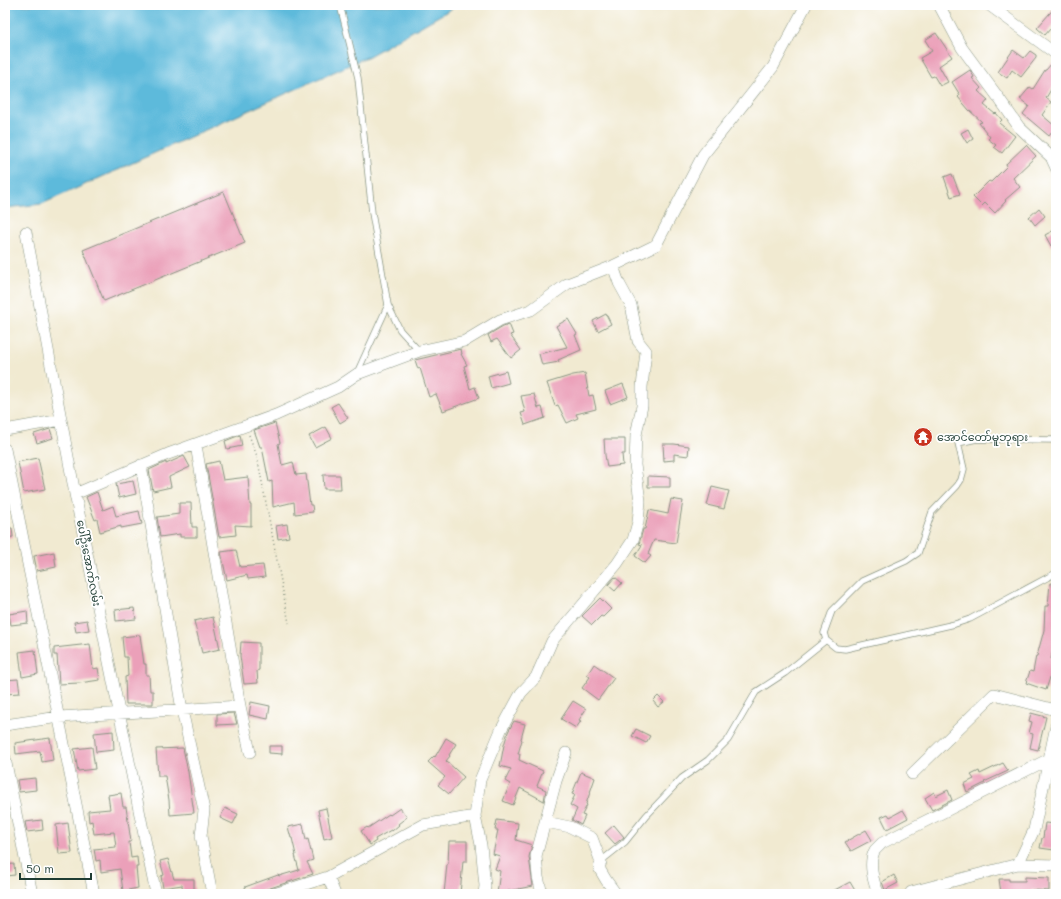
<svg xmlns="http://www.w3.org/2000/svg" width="1061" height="899" viewBox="0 0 1061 899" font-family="Mali,'Noto Sans Myanmar',sans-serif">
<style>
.water{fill:#5dbadb;stroke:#3e7c88}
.building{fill:#eba0b9}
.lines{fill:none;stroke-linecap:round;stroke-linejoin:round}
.lane-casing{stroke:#889482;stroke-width:7}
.street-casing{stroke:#889482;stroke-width:12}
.path{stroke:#889482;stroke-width:1.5;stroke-dasharray:1 3;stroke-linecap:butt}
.lane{stroke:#fff;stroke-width:5.5}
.street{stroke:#fff;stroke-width:11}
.labels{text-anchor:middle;stroke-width:3.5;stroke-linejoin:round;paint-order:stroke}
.poi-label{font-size:11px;fill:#1f3d34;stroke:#fff;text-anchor:start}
.street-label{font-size:11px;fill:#1f3d34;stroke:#fff}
</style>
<rect width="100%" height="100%" fill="#fff"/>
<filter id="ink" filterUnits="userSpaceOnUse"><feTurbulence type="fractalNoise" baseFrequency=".025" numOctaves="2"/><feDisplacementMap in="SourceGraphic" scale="8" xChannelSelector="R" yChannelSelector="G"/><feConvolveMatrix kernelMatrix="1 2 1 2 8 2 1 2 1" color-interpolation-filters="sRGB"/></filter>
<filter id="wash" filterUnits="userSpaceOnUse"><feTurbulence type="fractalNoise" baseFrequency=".012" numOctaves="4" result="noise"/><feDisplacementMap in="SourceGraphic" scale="16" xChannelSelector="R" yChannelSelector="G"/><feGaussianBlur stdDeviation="0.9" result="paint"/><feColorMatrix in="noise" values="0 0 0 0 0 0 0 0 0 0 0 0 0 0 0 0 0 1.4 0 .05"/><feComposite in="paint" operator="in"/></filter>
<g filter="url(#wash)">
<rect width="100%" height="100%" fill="#f1ead1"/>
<path class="water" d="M5,5H458L369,56L42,204L5,208Z"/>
<g id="blocks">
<path class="building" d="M1056,6V22L1045,35L1037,28Z
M936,33L952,57L939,66L948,82L940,86L934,76L931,77L920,58L932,51L925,40Z
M1013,50L1024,58L1030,51L1036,55V58L1021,77L1012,70L1007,78L998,72Z
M1052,63L1056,67V81L1046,98L1051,102L1042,115L1056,127L1049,136L1023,114L1029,106L1020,99L1030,87L1033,89L1045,70H1046Z
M970,70L974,77L972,78L981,88L978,91L988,100L984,105L995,114L996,113L1002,120L999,123L1015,136L1002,153L994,147L996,145L988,139L990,137L979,123L982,122L969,110L958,97L960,95L952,82Z
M968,129L973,139L967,143L961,133Z
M1026,145L1036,156L1013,178L1020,187L1005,200L1006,201L995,213L985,203L982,206L973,197L989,181L991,182L1007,166L1006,164Z
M952,174L960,194L951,197L944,177Z
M224,192L245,243L104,301L83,250Z
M1039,208L1045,216L1035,225L1029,217Z
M1056,229V243L1051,246L1045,235Z
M606,314L611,324L598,331L593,321Z
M568,319L577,334L575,335L581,350L558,360L559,362L542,365L539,354L567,347L556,326Z
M509,324L513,334L510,335L521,350L511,358L497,339L491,342L488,335L503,326Z
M461,349L462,354H461L467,365L464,366L470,389L475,387L479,398L443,411L436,394L429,397L420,368L418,369L415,360Z
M506,371L509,383L491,388L488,376Z
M585,373L589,396L593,395L596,409L576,414L578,418L567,423L558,405L555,406L547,383L573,375Z
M623,384L628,397L610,404L605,391Z
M534,394L538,408L542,407L545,418L525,425L521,413L525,412L521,396Z
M338,403L348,418L340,423L331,407Z
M275,423L280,443L278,444L282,465L293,462L296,475L306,474L310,505H312L313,512L295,514L294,502L273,507L272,481L269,482L262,447H260L254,430Z
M326,427L332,438L315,447L309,436Z
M50,429L53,438L37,443L34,434Z
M240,435L242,446L227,449L225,441Z
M604,439H625V454H622L623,465L607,467L605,455Z
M663,444H674L689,446L688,456L674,454V460L664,461Z
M184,456L190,467L169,477L171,487L153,491L149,470L166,462V464Z
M38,458L45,489L24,493L18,462Z
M219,461L223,480L248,477L250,505H251V526L235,525L236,535L219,537L206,464Z
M323,475H340L341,489H324Z
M648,476L670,477V487H648Z
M133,481L136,494L119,498L116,484Z
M712,487L729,491L724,509L707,505Z
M97,492L103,510L113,506L116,516L139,511L142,524L121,528V526L100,532L97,519L95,520L86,497Z
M671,499L683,501L676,543L654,540L648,554L651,556L645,563L635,556L642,545L639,544L643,529H645L649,510L668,514Z
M179,503H191L192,527H197V537H180V534L160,537L157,517L179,514Z
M287,524L289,537L278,539L276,526Z
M5,528H12L13,537L5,538Z
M236,550L240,567L263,565L265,577L248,579L247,575L227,580L221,552Z
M54,552L56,567L37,571L34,556Z
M615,577L622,583L615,591L608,585Z
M1050,583L1056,584V640H1055L1051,659L1056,660V661L1054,672L1052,671L1046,690L1026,683L1030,671L1033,672L1036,656H1037L1044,630L1045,606H1048Z
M600,598L611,609L603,617L601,616L592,625L582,616Z
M134,608L136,619L116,621L115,610Z
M27,611L28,623L11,625L9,614Z
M213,617L220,649L202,653L194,621Z
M87,620L89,630L76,632L74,622Z
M140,635L144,664H146V675H149L150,691H153V704H126L125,677L128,676L127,657H124L122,637Z
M241,642L259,643V670L257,671L258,683L244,684L240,656Z
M90,644L93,669L98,668L100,680L79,683L59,684L57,655H54V648Z
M35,650L38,674L22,677L19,652Z
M594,664L614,678L598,700L582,688L590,677L587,675Z
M18,679L20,693L5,694V680Z
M658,696L664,702L658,707L653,701Z
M573,701L586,709L579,720L581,721L576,728L561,719Z
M251,702L270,706L268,719L249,715Z
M234,713L237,724L217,725V714Z
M1031,713L1046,717L1038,750L1030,748L1033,734L1029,733L1032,722L1029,721Z
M514,721L525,724L521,739L522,740L518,754H520L519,760L543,771L537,786L546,790L544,801L520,788L513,805L503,801L510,784L505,781L511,769L500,766L504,745L508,732Z
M636,729L650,736L646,743L632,736Z
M113,731L114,750L96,752L94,733Z
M50,738L53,760L42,762L40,751L16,754L15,743Z
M446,738L456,744L449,755L450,756L446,761L464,777L449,794L438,785L445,777L428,762L434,756L435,757Z
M269,746H282V754L269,753Z
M92,747L95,769L78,771L74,749Z
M183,748L188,772L194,813L170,815L169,800L165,776H158L156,749Z
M1003,763L1008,771L984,782L985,783L967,792L964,784L974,779L971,775L979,771L980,774Z
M581,772L595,778L586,804L587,805L582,815L585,816L581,825L572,820L577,809L570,805L575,795L572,794Z
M35,778L36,790L19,792L17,780Z
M948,790L952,800L932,810L925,798L934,792L936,796Z
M121,793L123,807H126L131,842H129L131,858L137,857L138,867H136L138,888L123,891L120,869L101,872L100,860L96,861L94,849L116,847L114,832L94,834L92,821L89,822L88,811L110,809L108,795Z
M225,808L238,814L233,824L220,818Z
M326,808L332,837L324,839L318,810Z
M400,808L407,817L398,824L399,825L392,831L391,830L375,839L376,841L370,845L361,831L367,827L368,828L389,814L390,815Z
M903,810L908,818L887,829L881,817L888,814L890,817Z
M42,820L43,830L27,832L25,822Z
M497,820L518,823L516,840L532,845L529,857L533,886L508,891L509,894H497L500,871L495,869L500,856L493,854L498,830H495Z
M68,823L72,853L59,854L56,825Z
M1045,823L1056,824L1054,850L1040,848L1042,838H1043Z
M303,824L306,840L308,839L313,860L307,862L313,874L252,894H247L245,887L278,875L279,876L299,870L295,855H296L292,838H291L288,827Z
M614,825L624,837L615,844L605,833Z
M866,830L872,840L851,851L845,842Z
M449,841H467V861H463L460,894H444L447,864H448Z
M168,859L174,879H194V894H183L182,885L163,888L161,876L164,875L160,861Z
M14,864L15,875L5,876V865Z
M894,875L898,883L885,890L882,882Z
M1025,877L1049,878V891L1032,890L1031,893H1001L999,879H1009V881H1025Z
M850,882L857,894H827Z"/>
</g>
</g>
<g filter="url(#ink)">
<use href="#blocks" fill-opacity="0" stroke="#889482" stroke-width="1"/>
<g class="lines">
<g class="lane-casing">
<path id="lane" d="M340,5L358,78L372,213L388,305L357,373
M388,305L400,330L419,351
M1056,440L977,439L958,443L964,469L961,480L957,486L932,512L918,553L906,561L862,581L832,611L824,633L826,640L836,648L845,649L955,624L970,619L1056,573
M601,861L625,842L646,816L682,778L708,760L728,740L756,692L785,673L826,640"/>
</g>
<g class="street-casing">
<path id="street" d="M939,5L962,48L998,97L1019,127L1051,157L1056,168
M989,5L1056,54
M26,232L75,494L156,894
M5,430L61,420
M196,445L240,706L250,752
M5,449L94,894
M141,465L182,710L204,810L201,836L212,894
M75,494L168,454L276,415L338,387L357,374L419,351L465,341L500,320L531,310L567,284L613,266
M5,725L59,717L240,706
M5,758L32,894
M912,774L994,694L1056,710
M546,822L570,827L592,838L601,862L599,868L606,880L616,894
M1018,864L1034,830L1056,726
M328,877L335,894
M911,892L1018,864L1056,865
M274,894L328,877L423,825L475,816
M484,894L485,886L481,845L475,816L480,780L501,730L521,693L536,677L552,641L617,564L633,540L638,522L640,501L635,465L636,435L642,406V387L646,351L638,341L631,305L619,283L613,266L656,245L703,155L773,67L806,5
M542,894L538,877L536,856L556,781L566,753
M879,894C873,883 868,862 875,850C877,848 880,845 882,843L1049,759"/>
</g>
<path class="path" d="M249,435L257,456L289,623"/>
<use href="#lane" class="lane"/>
<use href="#street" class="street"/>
</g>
</g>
<defs>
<g id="temple-disc" transform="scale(1)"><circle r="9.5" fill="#c8321e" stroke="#fff"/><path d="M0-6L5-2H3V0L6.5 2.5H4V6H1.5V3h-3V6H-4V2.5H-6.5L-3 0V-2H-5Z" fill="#fff"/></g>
</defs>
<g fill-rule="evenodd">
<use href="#temple-disc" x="923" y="437"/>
</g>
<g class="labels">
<g class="poi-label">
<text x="937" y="441">အောင်တော်မူဘုရား</text>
</g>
<g class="street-label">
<text transform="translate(89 563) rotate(79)" y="4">ပေါ်ဦးအောက်လမ်း</text>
</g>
</g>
<rect width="1061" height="899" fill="none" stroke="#fff" stroke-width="20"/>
<path d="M20 873v6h71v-6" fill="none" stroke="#1f3d34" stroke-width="2"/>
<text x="26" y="873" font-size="12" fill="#1f3d34" stroke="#ffffff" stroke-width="3" paint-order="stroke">50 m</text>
</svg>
